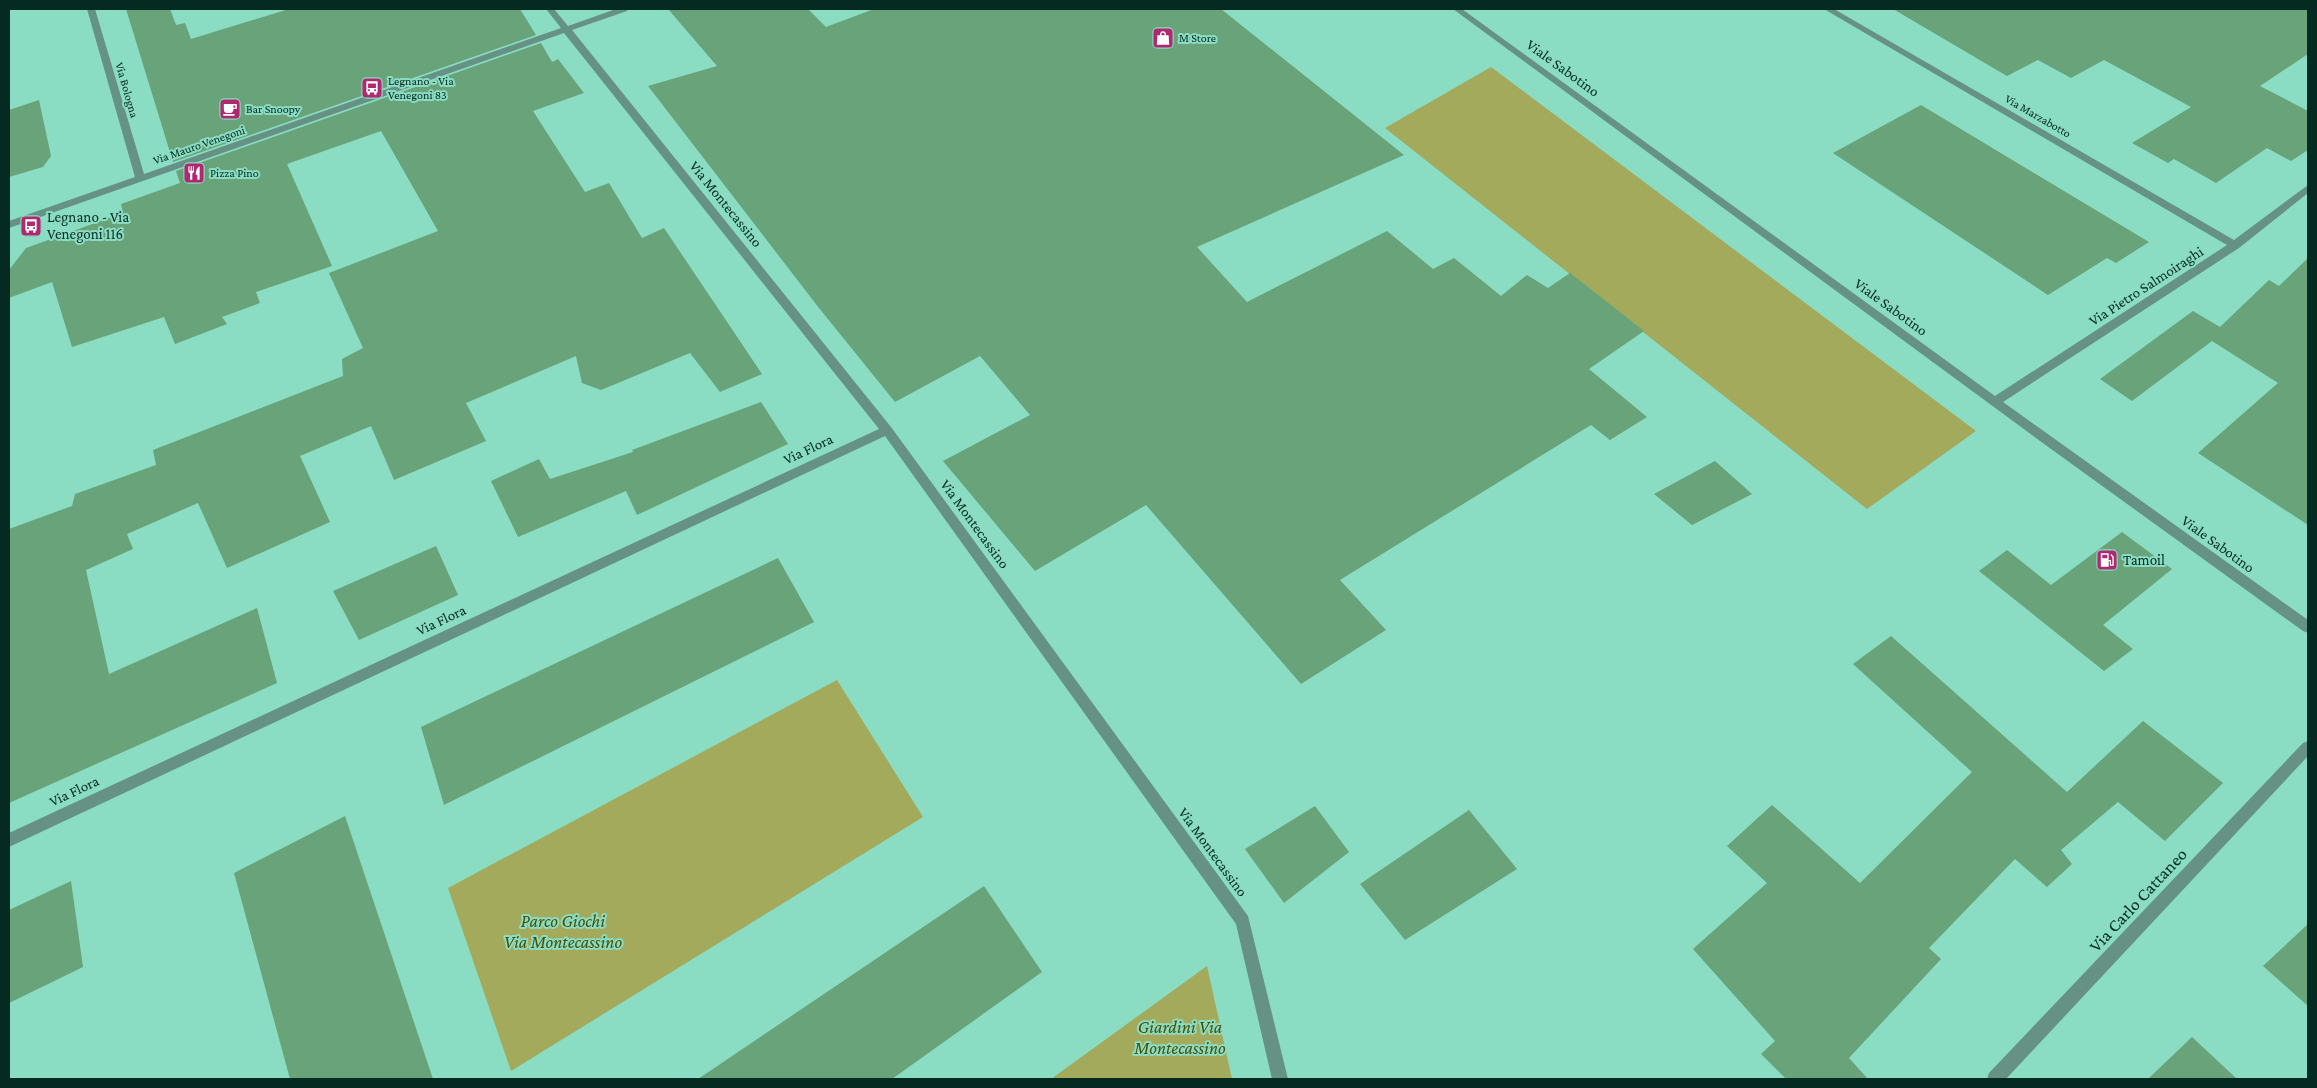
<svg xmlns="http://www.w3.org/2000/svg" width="2317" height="1088" viewBox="0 0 2317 1088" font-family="'Crimson Pro',serif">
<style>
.green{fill:#a3aa5c}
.building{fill:#68a379}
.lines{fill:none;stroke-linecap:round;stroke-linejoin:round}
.minor{fill:#659284;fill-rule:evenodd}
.labels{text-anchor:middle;stroke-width:4;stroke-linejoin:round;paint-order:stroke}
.far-poi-label{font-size:12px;fill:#052a21;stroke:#8adcc3;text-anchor:start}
.far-street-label{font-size:12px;fill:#052a21;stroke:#8adcc3}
.street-label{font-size:15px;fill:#052a21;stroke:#8adcc3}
.poi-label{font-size:15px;fill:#052a21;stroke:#8adcc3;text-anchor:start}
.near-street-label{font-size:18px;fill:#052a21;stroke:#8adcc3}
.near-park-label{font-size:18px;font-style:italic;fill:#4a4e02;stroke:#8adcc3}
</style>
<rect width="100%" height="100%" fill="#8adcc3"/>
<path class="green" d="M1491,67L1976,431L1867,509L1385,128Z
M837,680L923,817L511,1071L448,888Z
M1207,966L1232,1079H1051Z"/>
<path class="building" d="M126,9H170L176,25L185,23L191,39L289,9H520L536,35L173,162Z
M668,9H808L826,27L874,9H1221L1404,155L1197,247L1247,302L1387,231L1433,269L1454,258L1501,296L1527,275L1548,288L1570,273L1644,331L1589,369L1647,417L1610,440L1591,425L1340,580L1386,630L1301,684L1146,505L1035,571L943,461L1030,415L980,356L895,402L819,308L648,86L717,66Z
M1893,9H2308V54L2260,86L2308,111V150L2291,161L2267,148L2216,183L2174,159L2168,163L2132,143L2191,107L2104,60L2071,78L2038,60L2007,76Z
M541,43L552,62L558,59L584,93L533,111L585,192L609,183L642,238L664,228L762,374L720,392L690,353L601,390L582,383L576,356L466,403L486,441L394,480L371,426L300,456L330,522L227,568L198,503L127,534L133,549L86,570L109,674L257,608L277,683L9,803V529L72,506L75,494L156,465L153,450L343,376L342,359L363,348L329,273L438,231L381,131L287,164L332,266L256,292L260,303L222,317L227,324L175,344L164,317L72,347L52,282L9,298V270L26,248L123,213L121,204L180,183L176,171Z
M39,100L51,156L43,167L9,177V110Z
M1921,105L2149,242L2116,263L2107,258L2048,295L1833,153Z
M2308,258V525L2198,453L2278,383L2212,341L2132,401L2100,379L2193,311L2220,327L2269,280L2279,286Z
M761,402L788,444L637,515L626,491L518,537L491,481L539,459L550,479L633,452L632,450Z
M1715,461L1752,494L1692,525L1654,494Z
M2122,532L2172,569L2103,625L2133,649L2104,671L1979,571L2007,550L2051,585Z
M436,546L458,595L359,640L333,591Z
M778,558L814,622L444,805L421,727Z
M1891,636L2067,792L2143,721L2223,783L2165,841L2118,802L2061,850L2072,864L2047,887L2015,859L1929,948L1941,959L1849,1058L1868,1079H1786L1761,1054L1775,1041L1693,949L1767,883L1727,846L1772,805L1860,883L1972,772L1853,664Z
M1315,806L1349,852L1284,903L1245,849Z
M1469,810L1517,869L1405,940L1360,884Z
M345,816L433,1079H290L234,873Z
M71,881L83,967L9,1003V910Z
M984,886L1042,972L892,1079H698Z
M2308,924V1006L2263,966Z
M2192,1037L2237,1079H2148Z"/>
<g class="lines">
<path class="minor" d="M87,9H95L144,174L561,28L546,9H554L568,26L616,9H628L627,11L572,30L891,427L1248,916L1288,1079H1272L1236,924L885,436L9,847V833L879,429L564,33L9,228V221L135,177Z
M1453,9H1462L1995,396L2227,245L1824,9H1834L2234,240L2308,185V193L2239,248L2003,402L2308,620V633L2303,631L2040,441Z
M2308,741V756L2006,1079H1987L1989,1073L2303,743Z"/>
</g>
<defs>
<g id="shop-square" transform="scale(1.125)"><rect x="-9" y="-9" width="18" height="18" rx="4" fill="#ae2970" stroke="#8adcc3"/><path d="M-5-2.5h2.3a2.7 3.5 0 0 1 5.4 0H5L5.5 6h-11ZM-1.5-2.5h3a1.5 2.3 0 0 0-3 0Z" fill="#fff"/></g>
<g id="bus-square" transform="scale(1.125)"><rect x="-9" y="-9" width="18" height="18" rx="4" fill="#ae2970" stroke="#8adcc3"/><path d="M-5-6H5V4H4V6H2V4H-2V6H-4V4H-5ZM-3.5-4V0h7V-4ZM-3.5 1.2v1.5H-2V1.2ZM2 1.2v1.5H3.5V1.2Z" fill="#fff"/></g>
<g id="cafe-square" transform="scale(1.125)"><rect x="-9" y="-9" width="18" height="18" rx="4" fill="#ae2970" stroke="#8adcc3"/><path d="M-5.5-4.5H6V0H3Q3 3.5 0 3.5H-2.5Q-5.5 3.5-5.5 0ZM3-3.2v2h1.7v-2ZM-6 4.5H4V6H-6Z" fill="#fff"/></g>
<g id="restaurant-square" transform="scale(1.125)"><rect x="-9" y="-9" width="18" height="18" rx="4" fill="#ae2970" stroke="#8adcc3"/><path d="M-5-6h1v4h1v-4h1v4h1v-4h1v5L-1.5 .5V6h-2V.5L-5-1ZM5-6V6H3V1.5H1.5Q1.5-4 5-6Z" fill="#fff"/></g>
<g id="fuel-square" transform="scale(1.125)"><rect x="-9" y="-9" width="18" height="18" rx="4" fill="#ae2970" stroke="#8adcc3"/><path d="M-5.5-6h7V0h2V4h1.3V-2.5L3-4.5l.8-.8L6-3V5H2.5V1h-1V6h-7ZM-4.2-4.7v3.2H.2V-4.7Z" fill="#fff"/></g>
</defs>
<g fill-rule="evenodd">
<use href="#shop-square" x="1163" y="38"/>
<use href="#bus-square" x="372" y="88"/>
<use href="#cafe-square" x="230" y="109"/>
<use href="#restaurant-square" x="194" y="173"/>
<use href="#bus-square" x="31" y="226"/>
<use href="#fuel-square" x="2107" y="560"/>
</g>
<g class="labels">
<g class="far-poi-label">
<text x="1179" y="42">M Store</text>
<text x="388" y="85">Legnano - Via<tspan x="388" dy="14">Venegoni 83</tspan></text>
<text x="246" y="113">Bar Snoopy</text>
<text x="210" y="177">Pizza Pino</text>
</g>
<g class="far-street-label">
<text transform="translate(127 90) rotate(74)" y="4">Via Bologna</text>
<text transform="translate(2038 116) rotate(30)" y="4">Via Marzabotto</text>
<text transform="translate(199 145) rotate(-19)" y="4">Via Mauro Venegoni</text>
</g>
<g class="street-label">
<text transform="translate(1563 68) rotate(36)" y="5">Viale Sabotino</text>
<text transform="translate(726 204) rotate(51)" y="5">Via Montecassino</text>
<text transform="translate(2146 286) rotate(-33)" y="5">Via Pietro Salmoiraghi</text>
<text transform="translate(1891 307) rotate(36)" y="5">Viale Sabotino</text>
<text transform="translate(808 449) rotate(-25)" y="5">Via Flora</text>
<text transform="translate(975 524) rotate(54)" y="5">Via Montecassino</text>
<text transform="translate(2218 544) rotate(36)" y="5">Viale Sabotino</text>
<text transform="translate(441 620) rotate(-25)" y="5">Via Flora</text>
<text transform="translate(74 791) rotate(-25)" y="5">Via Flora</text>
<text transform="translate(1213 852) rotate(54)" y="5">Via Montecassino</text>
</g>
<g class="poi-label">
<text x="47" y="222">Legnano - Via<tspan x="47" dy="17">Venegoni 116</tspan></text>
<text x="2123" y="565">Tamoil</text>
</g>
<g class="near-street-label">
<text transform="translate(2138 900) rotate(-47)" y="6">Via Carlo Cattaneo</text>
</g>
<g class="near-park-label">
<text x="563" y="927">Parco Giochi<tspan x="563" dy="21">Via Montecassino</tspan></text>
<text x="1180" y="1033">Giardini Via<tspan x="1180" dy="21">Montecassino</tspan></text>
</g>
</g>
<rect width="2317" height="1088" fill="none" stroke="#052a21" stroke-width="20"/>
</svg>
